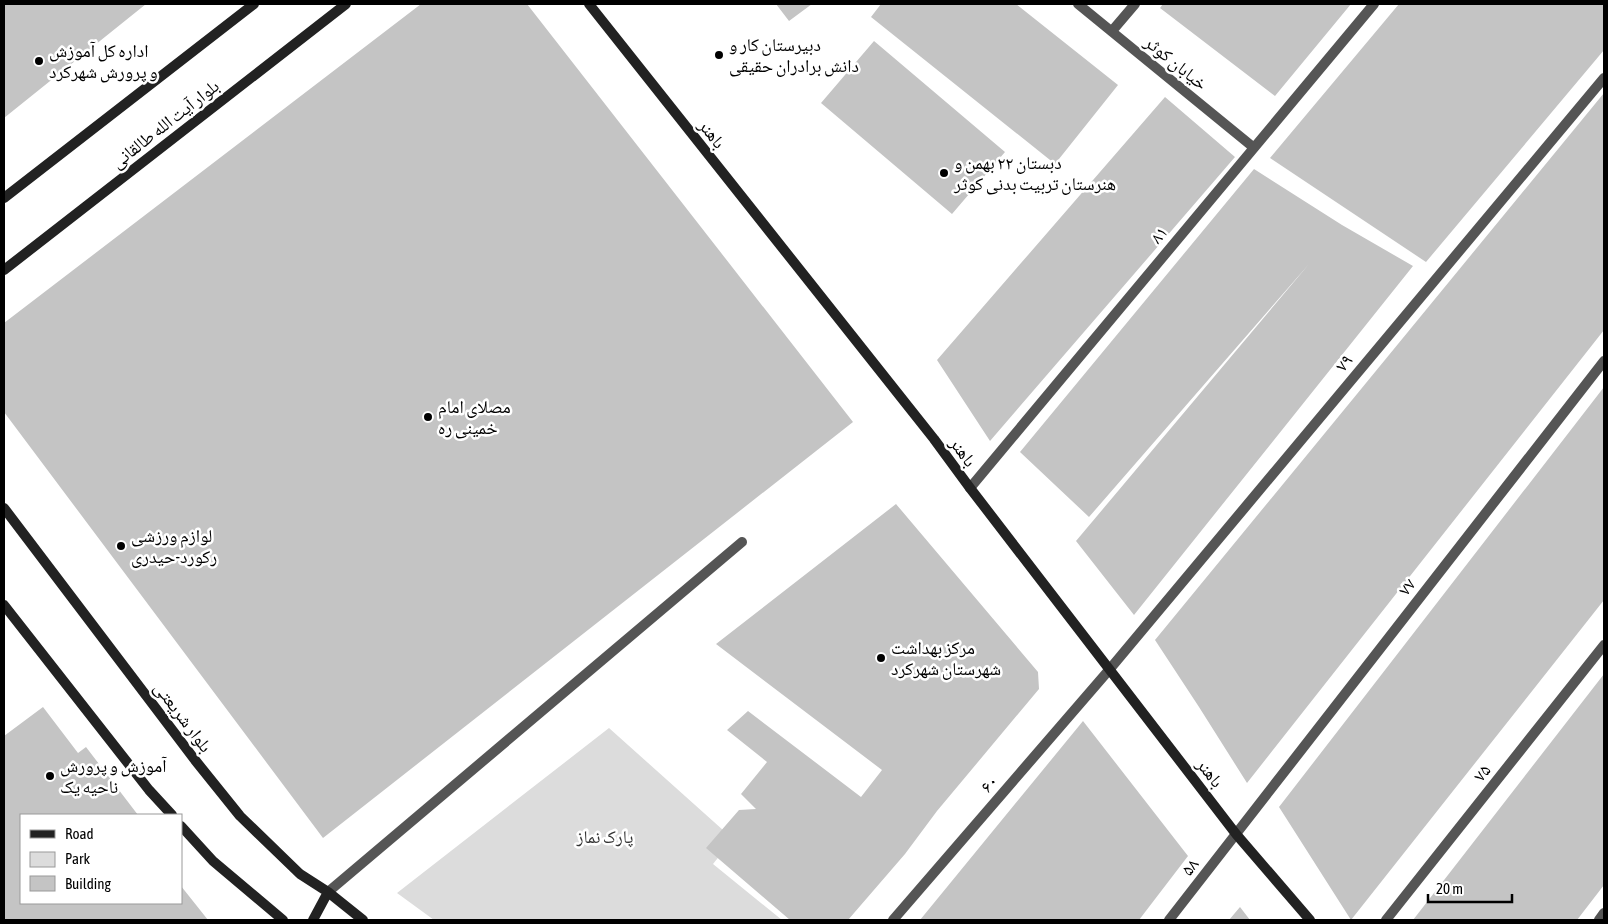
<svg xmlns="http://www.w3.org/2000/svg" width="1608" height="924" viewBox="0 0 1608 924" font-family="'Asap Condensed','Noto Naskh Arabic',sans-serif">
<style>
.green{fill:#dcdcdc}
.building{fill:#c4c4c4}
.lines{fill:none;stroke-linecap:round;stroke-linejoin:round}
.minor{stroke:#555;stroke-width:10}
.secondary{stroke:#222;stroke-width:10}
.poi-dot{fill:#000;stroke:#fff;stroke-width:2}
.labels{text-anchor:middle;stroke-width:5;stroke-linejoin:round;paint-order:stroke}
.poi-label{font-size:18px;fill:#000;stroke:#fff;text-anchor:start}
.street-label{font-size:18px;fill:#000;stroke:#fff}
.park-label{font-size:18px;fill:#333;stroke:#fff}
</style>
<rect width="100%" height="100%" fill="#fff"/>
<path class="green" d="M609,728L733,839L713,864L782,920H434L397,893Z"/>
<path class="building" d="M4,4H146L4,118Z
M421,4H527L853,422L323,838L4,412V323Z
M776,4H812L789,21Z
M881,4H1016L1118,85L1055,164L871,17Z
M1163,4H1351L1275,96L1160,8Z
M1399,4H1604V50L1426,262L1270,158Z
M874,41L1005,152L952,214L821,103Z
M1604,93V330L1247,783L1199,707L1155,640Z
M1165,97L1235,157L990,441L937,360Z
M1254,169L1342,225L1413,266L1134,615L1076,541L1309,264L1089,517L1020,452Z
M1604,387V600L1351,920L1279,807Z
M896,504L1038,672L1039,689L937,811L905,854L848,920H790L706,848L739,810L756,809L741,794L767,762L727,730L748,711L861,797L882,770L716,644Z
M1604,674V885L1577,920H1413Z
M43,707L78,753L86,747L138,815H21V903H181V886L208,920H4V736Z
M1083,721L1188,856L1139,920H920Z
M1240,907L1250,920H1229Z"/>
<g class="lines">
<path class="minor" d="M1078,4L1253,147
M1112,31L1135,4
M970,488L1374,4
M328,892L742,542
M893,920L1109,670L1604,78
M1169,920L1604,361
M1386,920L1604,645
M1599,920L1604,913"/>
<path class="secondary" d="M589,4L934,439L970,488L1236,834L1310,920
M4,198L254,4
M4,270L346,4
M4,508L195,760L240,816L300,874L328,892L363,920
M4,605L149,790L172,815
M181,826L213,861L283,920
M313,920L328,892"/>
</g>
<g class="poi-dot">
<circle cx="719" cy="55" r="5"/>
<circle cx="39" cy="61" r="5"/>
<circle cx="944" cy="173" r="5"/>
<circle cx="428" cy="417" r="5"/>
<circle cx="121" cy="546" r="5"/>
<circle cx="881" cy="658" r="5"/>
<circle cx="50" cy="776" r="5"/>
</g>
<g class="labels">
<g class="poi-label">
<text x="729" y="51">دبیرستان کار و<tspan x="729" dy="21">دانش برادران حقیقی</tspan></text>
<text x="49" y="57">اداره کل آموزش<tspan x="49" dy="21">و پرورش شهرکرد</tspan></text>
<text x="954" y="169">دبستان ۲۲ بهمن و<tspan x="954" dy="21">هنرستان تربیت بدنی کوثر</tspan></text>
<text x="438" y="413">مصلای امام<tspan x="438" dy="21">خمینی ره</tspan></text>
<text x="131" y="542">لوازم ورزشی<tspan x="131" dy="21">رکورد-حیدری</tspan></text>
<text x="891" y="654">مرکز بهداشت<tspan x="891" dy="21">شهرستان شهرکرد</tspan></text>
<text x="60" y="772">آموزش و پرورش<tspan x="60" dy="21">ناحیه یک</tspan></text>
</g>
<g class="street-label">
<text transform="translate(1176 63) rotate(39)" y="6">خیابان کوثر</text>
<text transform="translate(165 124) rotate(-38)" y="6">بلوار آیت الله طالقانی</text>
<text transform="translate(712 134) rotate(52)" y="6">باهنر</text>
<text transform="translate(1159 235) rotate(-50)" y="6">۸۱</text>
<text transform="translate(1344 363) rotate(-50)" y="6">۷۹</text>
<text transform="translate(963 452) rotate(54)" y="6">باهنر</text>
<text transform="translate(1407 587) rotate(-52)" y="6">۷۷</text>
<text transform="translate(183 717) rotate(53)" y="6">بلوار شریعتی</text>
<text transform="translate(1210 773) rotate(52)" y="6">باهنر</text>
<text transform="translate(1482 773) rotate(-52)" y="6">۷۵</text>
<text transform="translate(989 784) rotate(-49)" y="6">۶۰</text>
<text transform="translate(1190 867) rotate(-52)" y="6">۵۸</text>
</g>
<g class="park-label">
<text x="605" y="843">پارک نماز</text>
</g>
</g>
<rect width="1608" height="924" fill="none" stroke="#000000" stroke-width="10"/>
<rect x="20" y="814" width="162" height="90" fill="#ffffff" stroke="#999999"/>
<rect x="30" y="830" width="25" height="8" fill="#222222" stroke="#999999"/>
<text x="65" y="839" font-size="15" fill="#000000">Road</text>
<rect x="30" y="852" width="25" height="15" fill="#dcdcdc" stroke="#999999"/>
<text x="65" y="864" font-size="15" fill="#000000">Park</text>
<rect x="30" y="876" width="25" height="15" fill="#c4c4c4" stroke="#999999"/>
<text x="65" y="889" font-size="15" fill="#000000">Building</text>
<path d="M1428 894v8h84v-8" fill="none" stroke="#000000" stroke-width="2.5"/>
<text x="1436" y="894" font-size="15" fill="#000000" stroke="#ffffff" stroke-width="4" paint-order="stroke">20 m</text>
</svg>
